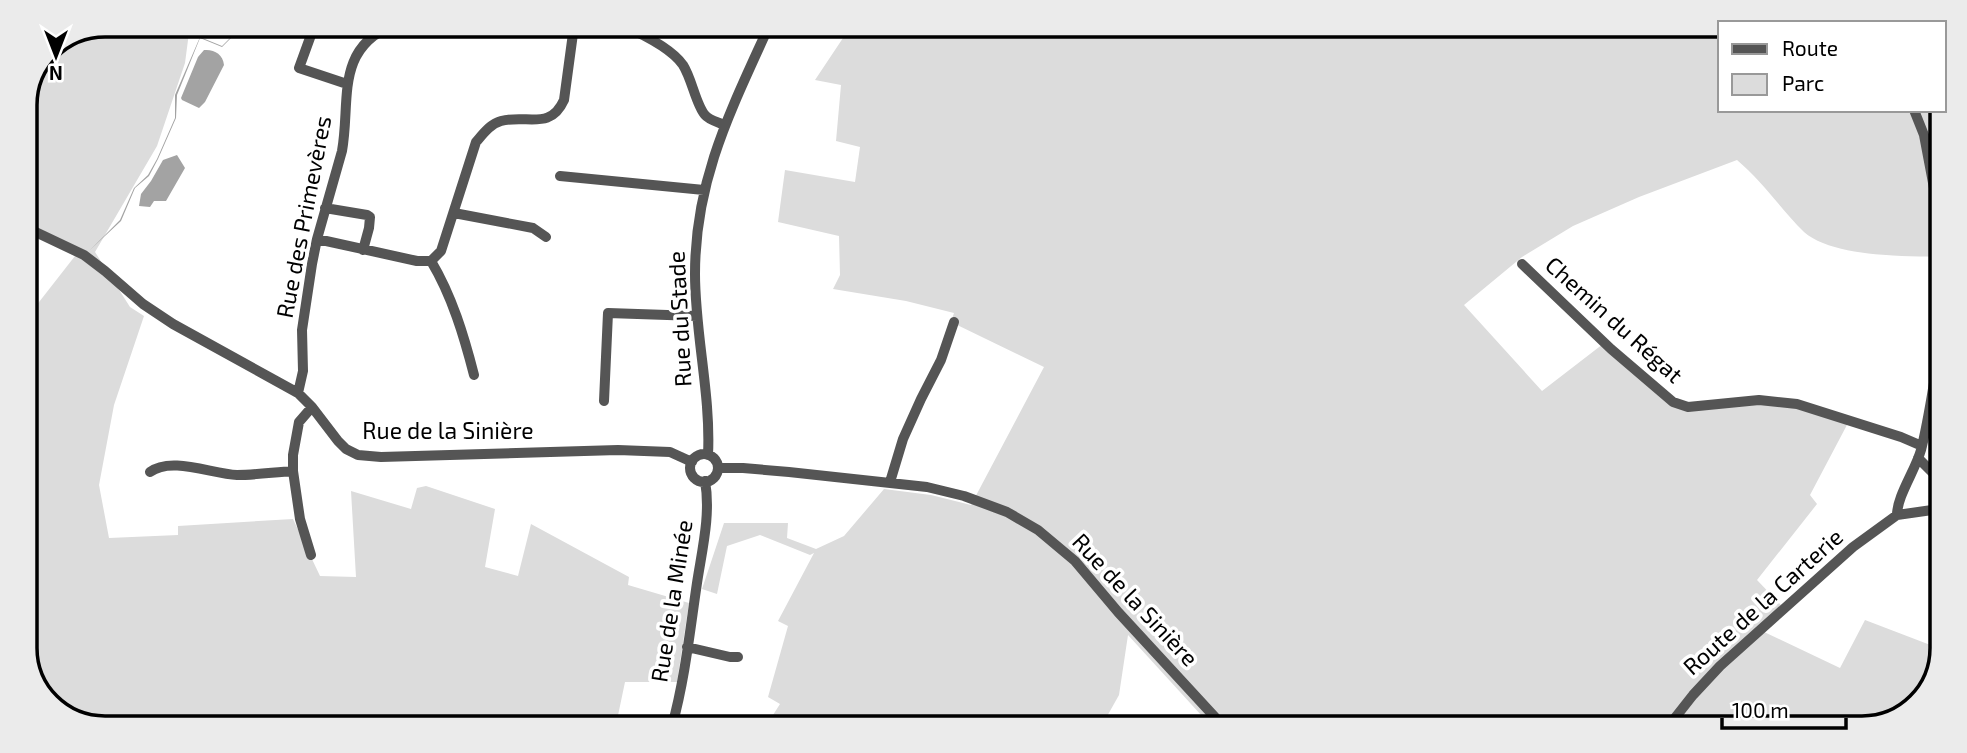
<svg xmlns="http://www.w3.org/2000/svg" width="1967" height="753" viewBox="0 0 1967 753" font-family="'Exo 2',sans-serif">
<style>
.green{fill:#dcdcdc}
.water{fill:#a3a3a3}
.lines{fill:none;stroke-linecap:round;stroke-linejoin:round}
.minor{stroke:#555;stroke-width:10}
.labels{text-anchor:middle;stroke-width:7;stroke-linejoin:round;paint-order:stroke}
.street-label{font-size:23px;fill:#000;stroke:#fff}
.rim{fill:none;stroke:#000;stroke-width:3.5}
</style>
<rect width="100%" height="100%" fill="#fff"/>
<path class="green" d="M105,25H190L185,63L157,146L95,252L130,307L144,316L114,405L99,485L109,538L178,535V526L293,519L320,576L356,577L351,491L411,509L417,488L426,486L495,509L485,567L518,576L531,524L629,577L628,585L689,603L677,682H625L616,725L79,724L41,697L25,654V320L75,256L25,229V100L48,48Z
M851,26L1717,28L1720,30V110H1942L1941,257C1905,256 1832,257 1804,232C1781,209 1762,181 1737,160L1639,197L1573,226L1522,257L1464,305L1542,391L1603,344L1671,403H1770L1798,407L1848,423L1810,495L1817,504L1757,580L1781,605L1762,631L1840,668L1865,620L1933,646L1938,638V674L1907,715L1863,728L1212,727L1128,635L1119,695L1101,727L766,726L780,704L768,697L788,626L778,621L814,553L810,555L760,535L727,546L717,594L702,589L724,523H788L787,538L816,549L844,536L884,489L931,495L971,505L1044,367L951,322L954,313L906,301L833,289L840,275L839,236L778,222L785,170L855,182L860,147L836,141L841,85L815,80Z"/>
<path class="water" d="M233,25L235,30L233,36L222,47L200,38L177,95L176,118L158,159L149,176L135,188L121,221L90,250L120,220L134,188L148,175L157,159L175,118V95L200,37L222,46L232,36Z
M204,50C214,49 223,54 224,65L205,102L199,108L182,100L181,98L198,57Z
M177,155L185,168L166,201H154L150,207L139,206L141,194L151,181L163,160Z"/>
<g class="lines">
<path class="minor" d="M624,26C642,34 672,49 683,65C692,79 696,105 705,115C709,120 718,122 724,125
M311,35L299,68L347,84
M1914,110L1924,135L1941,225
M560,176L704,190
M325,208L367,215L370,217L369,228L363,250
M454,213L533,228L546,237
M25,227L84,255L105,271L143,304L173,324L298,393L312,407L338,441L346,449L358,455L381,457L618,450L670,452L692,462
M317,239L417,261H431L441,251L476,142C483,134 490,124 501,121C527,114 550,131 564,100L574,26
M431,261C452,296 464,336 474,375
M1522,264L1611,349L1673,402L1688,407L1759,400L1797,404L1901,437L1922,446
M298,393L303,371L302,330L312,264L317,239L342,151C351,102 334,49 393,25
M604,401L608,313L697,316
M690 468a14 14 0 1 1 28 0a14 14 0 1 1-28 0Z
M708,455C711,395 695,334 695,274C695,179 731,110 769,26
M1918,458L1940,480
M718,468H743L789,472L927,487L964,496L1007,512L1038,530L1075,561L1118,612L1224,727
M150,472C171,456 212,474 237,475C256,475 275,472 293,471
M890,482L903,439L921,399L941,360L954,322
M1897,515C1897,496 1915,471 1921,450C1930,415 1934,378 1941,343
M311,555L300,519L293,471V455L299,422L312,407
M687,647L730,657H738
M672,726C685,679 690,630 697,583C702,550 711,514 705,481
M1667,728L1693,695L1720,666L1853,547L1897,515L1939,509"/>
</g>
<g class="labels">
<g class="street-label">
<text transform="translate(304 217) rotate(-79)" y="8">Rue des Primevères</text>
<text transform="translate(680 319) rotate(-93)" y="8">Rue du Stade</text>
<text transform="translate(1614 320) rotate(42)" y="8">Chemin du Régat</text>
<text x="448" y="439">Rue de la Sinière</text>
<text transform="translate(1135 600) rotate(47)" y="8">Rue de la Sinière</text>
<text transform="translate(672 601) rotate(-81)" y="8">Rue de la Minée</text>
<text transform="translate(1763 602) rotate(-42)" y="8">Route de la Carterie</text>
</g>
</g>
<path d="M0 0H1967V753H0ZM105 37H1862A68 68 0 0 1 1930 105V648A68 68 0 0 1 1862 716H105A68 68 0 0 1 37 648V105A68 68 0 0 1 105 37Z" fill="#ebebeb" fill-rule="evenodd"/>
<path class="rim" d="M105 37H1862A68 68 0 0 1 1930 105V648A68 68 0 0 1 1862 716H105A68 68 0 0 1 37 648V105A68 68 0 0 1 105 37Z"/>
<rect x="1718" y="21" width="228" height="91" fill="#ffffff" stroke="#999999" stroke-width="2"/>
<rect x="1732" y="44" width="35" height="10" fill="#555555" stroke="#999999" stroke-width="2"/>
<text x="1782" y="56" font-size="21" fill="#000000">Route</text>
<rect x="1732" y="74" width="35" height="21" fill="#dcdcdc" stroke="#999999" stroke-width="2"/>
<text x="1782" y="91" font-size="21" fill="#000000">Parc</text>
<g transform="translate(56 56) rotate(180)" stroke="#ffffff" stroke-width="5" paint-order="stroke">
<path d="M0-5L12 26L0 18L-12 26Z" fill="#000000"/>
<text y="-10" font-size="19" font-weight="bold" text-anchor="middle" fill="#000000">N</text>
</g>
<path d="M1722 718v10h124v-10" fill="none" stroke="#000000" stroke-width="3.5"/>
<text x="1732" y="718" font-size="21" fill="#000000" stroke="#ffffff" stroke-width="5" paint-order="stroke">100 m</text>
</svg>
